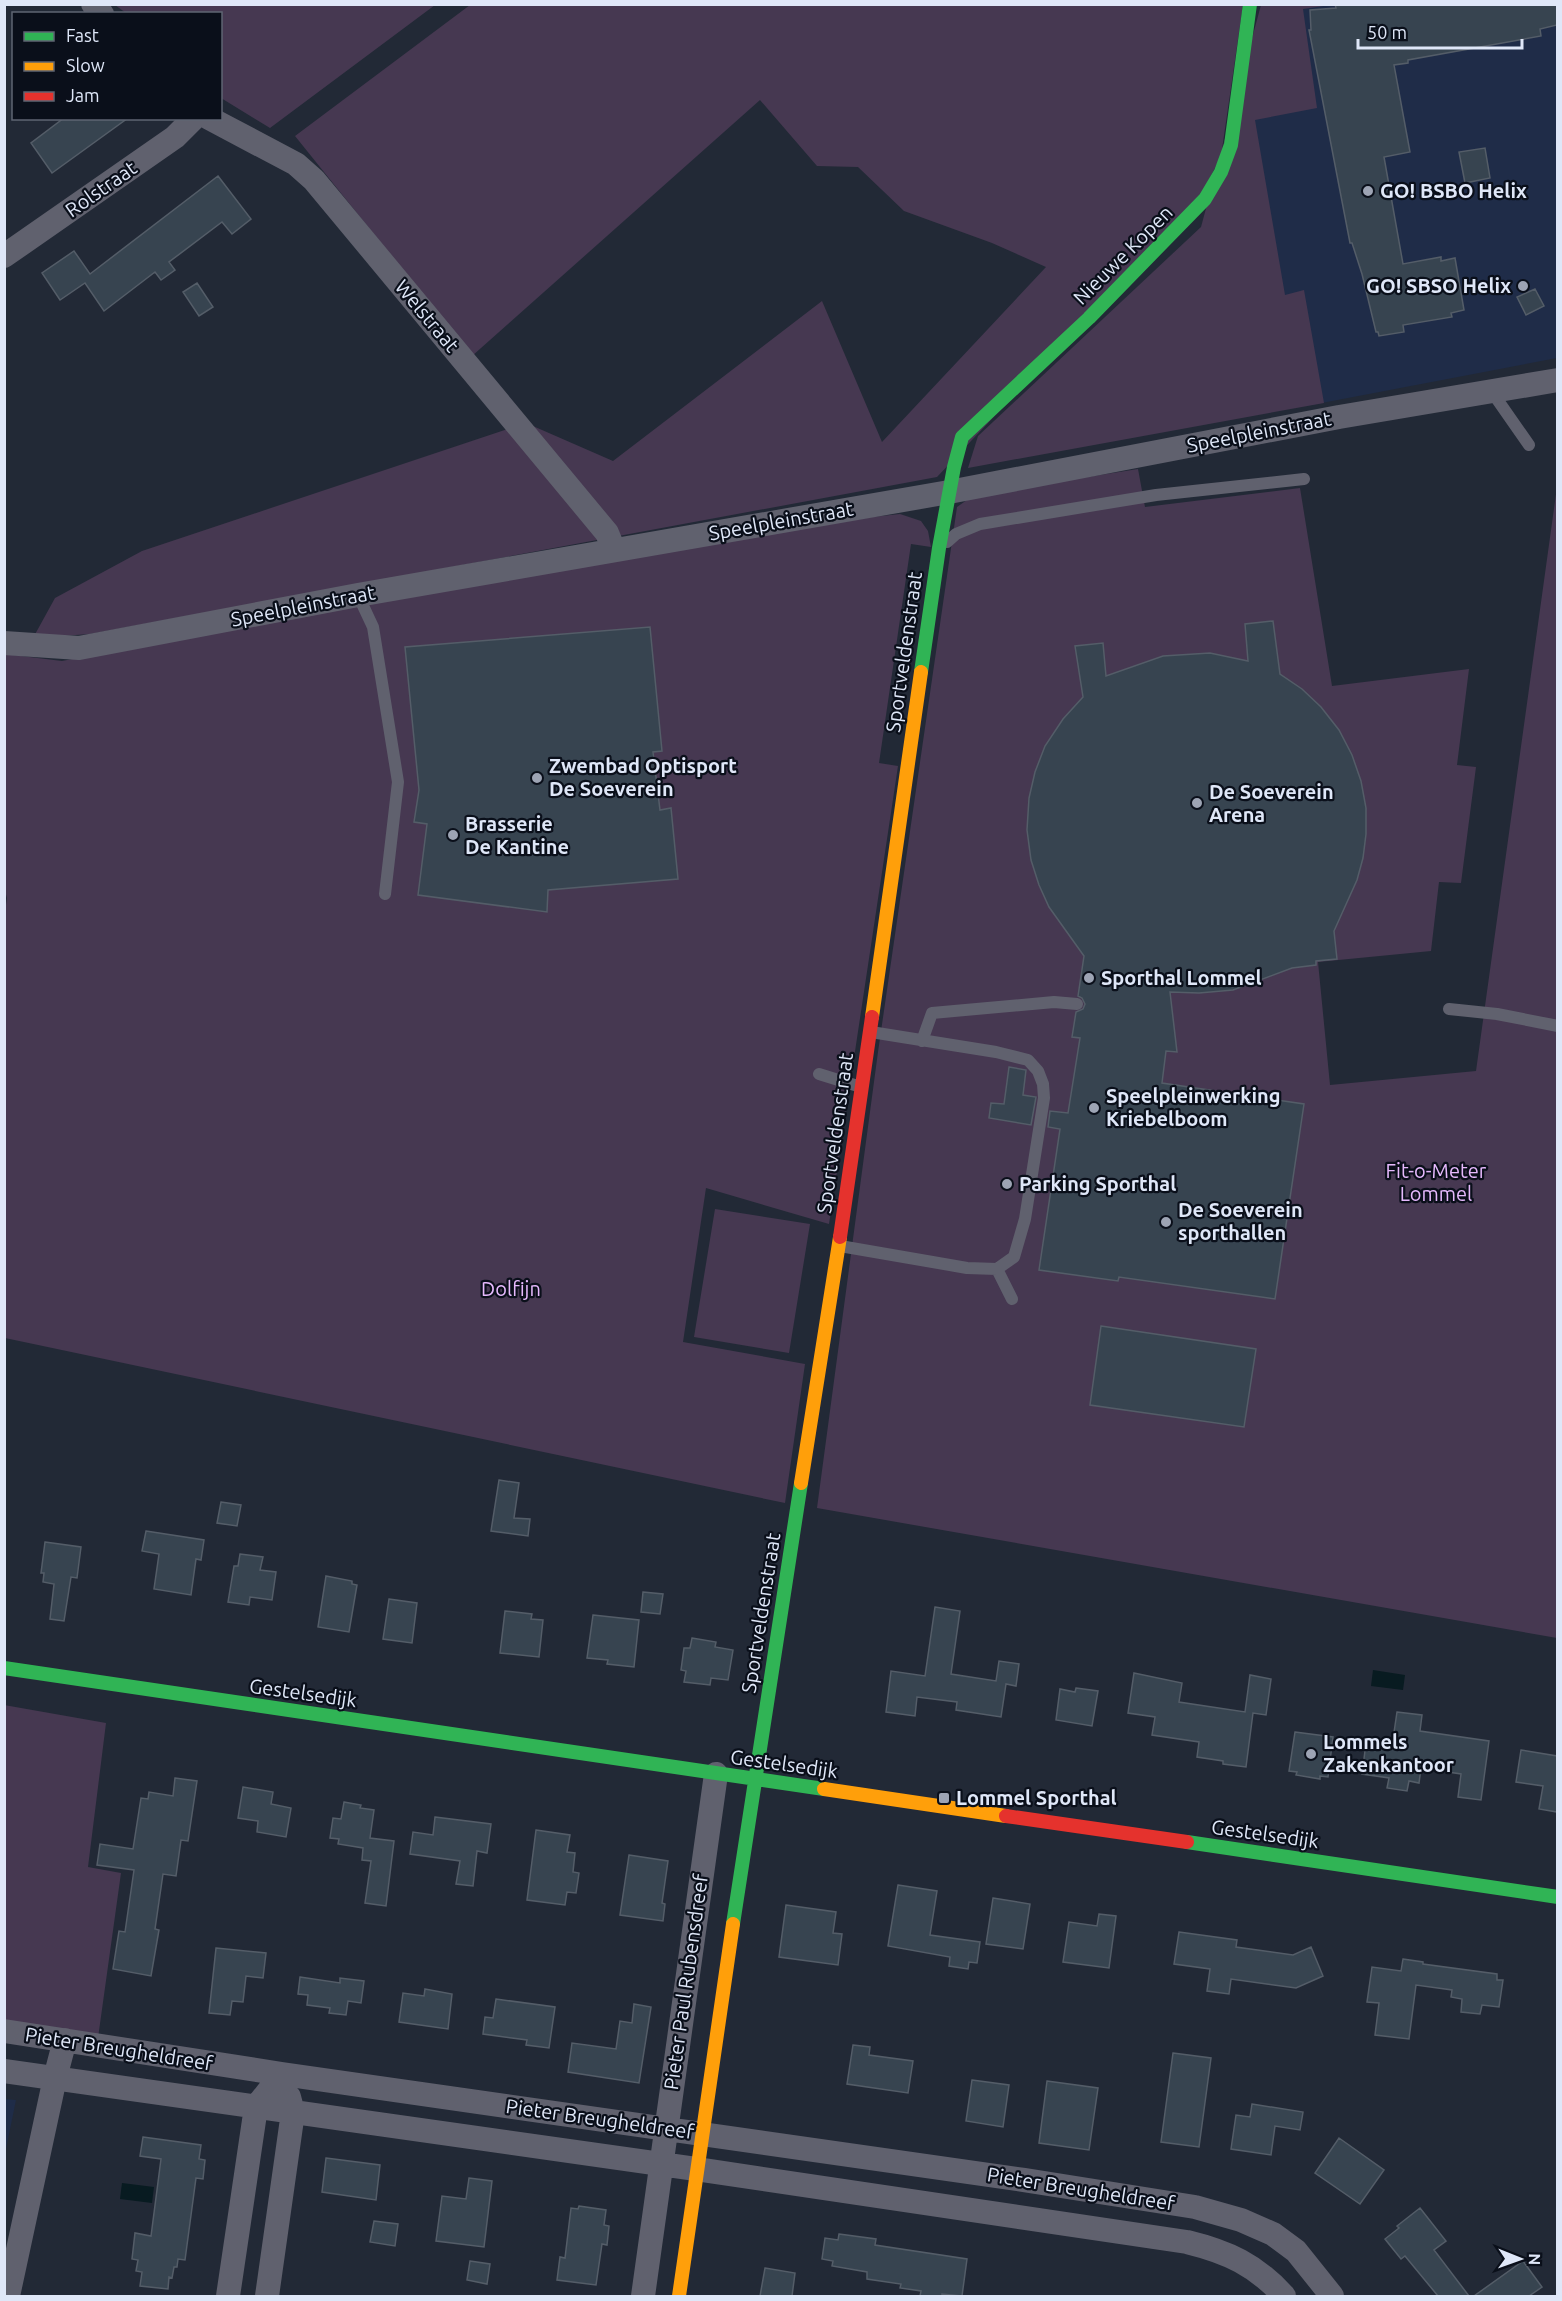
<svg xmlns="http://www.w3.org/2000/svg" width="1562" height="2301" viewBox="0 0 1562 2301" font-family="Ubuntu,sans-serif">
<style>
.built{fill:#1f2c48}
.green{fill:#463851}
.water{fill:#081b21}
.building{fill:#374450;stroke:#545d68;stroke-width:1.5}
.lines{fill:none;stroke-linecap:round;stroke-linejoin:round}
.lane{stroke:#60616e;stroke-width:12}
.street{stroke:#60616e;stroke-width:24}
.fast{stroke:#30b455;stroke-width:14}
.slow{stroke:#ff9f0a;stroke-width:14}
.jam{stroke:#e5322d;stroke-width:14}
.poi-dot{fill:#9da4b4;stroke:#0a0f1a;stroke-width:2}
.labels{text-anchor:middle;stroke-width:4.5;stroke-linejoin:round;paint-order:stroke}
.street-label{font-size:20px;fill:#dfe7f8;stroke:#0a0f1a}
.poi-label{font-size:20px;font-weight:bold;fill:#dfe7f8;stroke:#0a0f1a;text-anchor:start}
.park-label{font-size:20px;fill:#e6b9fd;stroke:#0a0f1a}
</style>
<rect width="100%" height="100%" fill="#222936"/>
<path class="built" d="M1263,5H1557V358L1306,406L1242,168Z
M5,2099L16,2100L5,2154L4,2099Z"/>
<path class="green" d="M115,5H435L270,128L221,98L220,14L126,13Z
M470,5H1243L1221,156L1198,201L937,477L90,634L33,638L55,598L142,551L526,423L613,461L822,301L882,442L1046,267L992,243L904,211L858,167L817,166L760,100L472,356L295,136Z
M1261,5H1330L1303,9L1317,108L1255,120L1285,295L1304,290L1324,403L968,468L978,436L1201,227Z
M1138,469L1145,507L1300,488L1332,686L1469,669L1457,765L1476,767L1461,883L1439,882L1431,951L1318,962L1330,1085L1476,1071L1557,487V1638L817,1508L878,1052L957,507L974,495Z
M900,514L921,521L928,531L931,547L911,544L879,763L898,766L829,1224L706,1188L683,1342L805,1364L785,1503L5,1338L4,918L7,898L5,891V654L62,661L283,618L872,517Z
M715,1209L810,1224L789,1353L694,1337Z
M4,1705L106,1723L88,1867L121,1873L98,2038L5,2024Z"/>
<path class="water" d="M1373,1670L1405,1675L1403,1690L1371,1686Z
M122,2183L154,2187L152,2203L120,2199Z"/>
<path class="building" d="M1335,4H1557V25L1540,29L1541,36L1408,60V63L1394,65L1410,152L1384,157L1403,264L1441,257V261L1455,258L1464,310L1451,313L1452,317L1403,325L1404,332L1379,336L1378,332H1376L1362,274L1352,243H1350L1309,30H1311L1310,10L1336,8Z
M64,118H128L52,173L31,143Z
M1485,148L1490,178L1465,183L1459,152Z
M218,176L251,219L232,234L222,222L169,262L175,270L161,280L155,272L104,311L85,283L60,300L42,273L74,251L90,274Z
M197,283L213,307L199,316L183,292Z
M1535,289L1544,306L1526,315L1517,297Z
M1273,621L1280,674L1302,689L1321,707L1339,730L1352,755L1361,781L1366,808V834L1363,858L1357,880L1334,931L1337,959L1316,961V965L1292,968L1233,990L1199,993L1170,992L1177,1052L1166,1051L1162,1083L1304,1104L1275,1299L1119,1277L1118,1281L1039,1270L1060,1129L1048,1127L1050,1111L1068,1113L1080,1038L1072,1037L1076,1012L1083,1009L1085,1004L1082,998L1078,996L1084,956L1049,907L1039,885L1031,860L1027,830L1029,798L1035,772L1045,746L1063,719L1083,697L1075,646L1103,643L1106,676L1163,656L1210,653L1248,661L1245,624Z
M650,627L662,751L653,752L660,810L671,808L678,879L548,890L547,912L418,895L427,824L414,822L419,790L405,647Z
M1009,1067L1026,1070L1023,1095L1036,1097L1031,1125L989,1118L991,1103L1004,1104Z
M1101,1326L1256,1349L1244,1427L1090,1405Z
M499,1480L519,1483L514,1518L530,1519L528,1536L491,1531Z
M221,1502L241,1505L237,1526L217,1523Z
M146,1531L204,1540L201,1560L196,1559L191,1595L154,1589L159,1554L142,1551Z
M45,1542L81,1547L77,1578L71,1577L64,1621L50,1619L54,1584L43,1582L44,1573H41Z
M240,1554L263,1557L260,1570L276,1572L272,1600L250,1597L249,1605L228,1602L234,1566H238Z
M326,1576L352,1581V1584L357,1585L349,1632L318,1627Z
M643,1592L663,1594L660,1614L641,1612Z
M389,1599L417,1603L412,1643L383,1639Z
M935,1607L960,1611L951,1674L996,1681L999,1661L1019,1664L1016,1686L1006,1684L1001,1717L956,1710L957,1702L917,1697L915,1716L886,1712L891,1671L925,1676Z
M505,1611L532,1614L531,1619L543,1620L539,1657L500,1653Z
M593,1615L639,1620L634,1667L607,1664L608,1660L587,1658Z
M692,1638L716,1642L715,1647L733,1650L728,1680L711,1678L710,1685L684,1682L686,1671L681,1670L684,1648H690Z
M1134,1673L1182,1683L1179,1702L1245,1712L1250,1675L1271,1679L1266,1715L1253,1713L1246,1767L1223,1764V1761L1197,1757L1199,1742L1152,1735L1155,1717L1128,1713Z
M1076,1688L1098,1691L1092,1726L1056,1720L1060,1689L1075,1692Z
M1397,1712L1422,1715L1420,1731L1489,1741L1481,1800L1458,1797L1461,1774L1421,1768L1419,1783L1409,1781L1407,1791L1387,1788L1389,1778L1362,1774L1366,1743L1392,1746Z
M1295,1732L1333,1737L1328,1777L1320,1776V1779L1296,1775L1297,1772L1289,1771Z
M1521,1750L1557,1756V1812L1539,1809L1543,1786L1516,1782Z
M175,1778L197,1781L188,1841L181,1840L176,1876L163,1874L155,1929L159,1930L151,1976L113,1969L119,1931L125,1932L134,1870L97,1865L100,1844L133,1849L141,1798L148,1799L149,1792L173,1796Z
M243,1787L273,1792L271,1804L291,1808L286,1837L257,1832L258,1821L238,1818Z
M344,1802L361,1805L360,1808L374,1810L370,1838L394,1841L386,1906L365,1903L371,1861L362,1860L363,1848L338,1844L339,1839L330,1838L333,1818L341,1819Z
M435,1817L491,1824L487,1853L477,1851L473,1886L456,1884L460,1861L410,1854L413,1832L433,1835Z
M536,1830L570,1835L567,1852L575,1853L573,1872L579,1873L576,1893L567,1892L565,1905L527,1900Z
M629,1855L668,1861L662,1903L665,1904L663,1921L620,1915Z
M898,1885L937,1891L930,1935L980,1942L977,1963L969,1962L968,1969L949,1966L950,1957L888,1946Z
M993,1898L1030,1904L1023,1949L986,1944Z
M786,1905L836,1912L833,1933L842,1934L838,1965L779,1957Z
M1099,1914L1116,1916L1109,1968L1063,1962L1069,1922L1097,1926Z
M1179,1932L1237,1940L1236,1947L1293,1955L1311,1947L1323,1976L1296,1988L1231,1979L1229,1994L1207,1991L1210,1969L1174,1964Z
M216,1948L266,1953L263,1978L246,1976L243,2002L232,2001L230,2015L209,2013Z
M1403,1959L1423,1962V1964L1497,1974V1980H1503L1499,2007L1482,2005L1480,2014L1461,2012L1462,1999L1451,1997L1452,1990L1416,1985L1409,2039L1375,2035L1379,2003L1367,2002L1372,1967L1401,1971Z
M300,1977L340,1983V1978L364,1981L361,2003L348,2001L346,2015L329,2013L330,2008L307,2005L308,1995L298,1994Z
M425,1989L452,1994L448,2029L399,2022L403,1993L424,1996Z
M496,1999L555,2007L549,2048L526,2045L527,2040L483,2034L485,2017L493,2018Z
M634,2004L651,2007L639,2083L568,2072L572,2043L616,2049L620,2021L632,2023Z
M853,2045L870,2047L869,2055L913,2061L908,2093L847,2084Z
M1173,2053L1211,2058L1199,2147L1161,2142Z
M972,2080L1009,2085L1003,2127L966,2121Z
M1047,2081L1098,2088L1089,2150L1039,2143Z
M1252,2104L1303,2112L1300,2130L1275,2126L1271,2155L1231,2149L1236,2115L1250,2117Z
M143,2137L201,2145L199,2159L205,2160L203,2179L196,2178L185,2260L178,2259L177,2267H174L172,2278L169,2277L168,2289L140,2286L142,2272L136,2271L138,2260L132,2259L135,2233L151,2236L161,2159L140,2156Z
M1339,2138L1384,2170L1360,2204L1315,2173Z
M326,2158L380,2165L376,2200L322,2192Z
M469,2178L492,2181L484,2247L436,2241L442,2196L466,2199Z
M579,2206L606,2210L604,2225L609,2226L607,2245L602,2244L596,2285L557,2280L560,2257L565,2258L571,2208L578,2209Z
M1420,2208L1446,2241L1434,2250L1469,2296H1438L1405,2256L1401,2259L1385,2239L1399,2228L1397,2226Z
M374,2221L398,2224L395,2246L370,2242Z
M839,2234L876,2239L875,2245L967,2259L962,2296L942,2294V2296H920L921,2291L900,2288L901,2284L867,2279V2272L832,2266L833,2261L822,2259L825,2238L838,2240Z
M470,2261L490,2264L487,2284L467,2280Z
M1523,2261L1542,2287L1529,2296H1474Z
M765,2268L795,2273L792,2296H760Z"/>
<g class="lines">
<path class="lane" d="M1492,392L1529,445
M947,542L956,534L980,524L1156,495L1304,479
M358,595L373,627L398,782L385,894
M1449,1009L1497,1014L1558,1026
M922,1041L932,1013L1054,1002L1077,1004
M819,1074L861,1087
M840,1246L967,1268L997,1269L1014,1257L1025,1219L1044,1098L1043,1084L1038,1071L1028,1060L996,1052L871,1032
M997,1269L1012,1299"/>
<path class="street" d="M93,4L102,14
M209,118L296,164L314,180L607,533L614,550
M4,256L175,137L194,118
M4,643L79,648L358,595L949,492L1339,417L1558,380
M4,2031L282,2074L1024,2180L1195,2207L1241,2220L1273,2234L1296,2251L1332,2296
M4,2071L696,2169L1187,2242C1228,2252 1256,2265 1284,2296
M8,2296L55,2078L65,2040
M228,2296L256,2107L282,2074
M267,2296L293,2112L289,2097
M643,2296L716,1774"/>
<path class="fast" d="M921,672L939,548L954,467L962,437L1089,318L1205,199L1221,172L1231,145L1250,4
M4,1668L824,1789
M1187,1842L1558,1897
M733,1924L801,1483"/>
<path class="slow" d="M872,1017L921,672
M801,1483L840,1237
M824,1789L1006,1816
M679,2296L733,1924"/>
<path class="jam" d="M840,1237L872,1017
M1006,1816L1187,1842"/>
</g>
<g class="poi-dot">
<circle cx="1368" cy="191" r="6"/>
<circle cx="1523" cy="286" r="6"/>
<circle cx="537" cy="778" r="6"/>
<circle cx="1197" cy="803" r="6"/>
<circle cx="453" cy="835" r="6"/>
<circle cx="1089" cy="978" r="6"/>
<circle cx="1094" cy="1108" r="6"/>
<circle cx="1007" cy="1184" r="6"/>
<circle cx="1166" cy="1222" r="6"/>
<circle cx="1311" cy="1754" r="6"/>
<rect x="938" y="1792" width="12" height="12" rx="3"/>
</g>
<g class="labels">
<g class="street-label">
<text transform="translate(101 189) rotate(-35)" y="7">Rolstraat</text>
<text transform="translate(1123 255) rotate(-45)" y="7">Nieuwe Kopen</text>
<text transform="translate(427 316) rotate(50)" y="7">Welstraat</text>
<text transform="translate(1259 432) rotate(-11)" y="7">Speelpleinstraat</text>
<text transform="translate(781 521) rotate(-10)" y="7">Speelpleinstraat</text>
<text transform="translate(303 606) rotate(-11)" y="7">Speelpleinstraat</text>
<text transform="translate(904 652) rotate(-82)" y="7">Sportveldenstraat</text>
<text transform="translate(835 1133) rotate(-82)" y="7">Sportveldenstraat</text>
<text transform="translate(761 1613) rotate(-81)" y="7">Sportveldenstraat</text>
<text transform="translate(303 1693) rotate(8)" y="7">Gestelsedijk</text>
<text transform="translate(784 1764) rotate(8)" y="7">Gestelsedijk</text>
<text transform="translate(1265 1834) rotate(8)" y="7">Gestelsedijk</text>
<text transform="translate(686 1982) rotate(-82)" y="7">Pieter Paul Rubensdreef</text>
<text transform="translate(119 2049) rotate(9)" y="7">Pieter Breugheldreef</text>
<text transform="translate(600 2119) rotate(8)" y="7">Pieter Breugheldreef</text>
<text transform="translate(1081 2189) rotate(9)" y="7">Pieter Breugheldreef</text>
</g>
<g class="poi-label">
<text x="1380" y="198">GO! BSBO Helix</text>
<text x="1511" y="293" text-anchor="end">GO! SBSO Helix</text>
<text x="549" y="773">Zwembad Optisport<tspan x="549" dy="23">De Soeverein</tspan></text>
<text x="1209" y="799">De Soeverein<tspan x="1209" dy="23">Arena</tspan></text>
<text x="465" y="831">Brasserie<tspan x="465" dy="23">De Kantine</tspan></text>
<text x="1101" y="985">Sporthal Lommel</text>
<text x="1106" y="1103">Speelpleinwerking<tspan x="1106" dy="23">Kriebelboom</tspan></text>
<text x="1019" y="1191">Parking Sporthal</text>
<text x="1178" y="1217">De Soeverein<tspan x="1178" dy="23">sporthallen</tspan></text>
<text x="1323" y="1749">Lommels<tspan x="1323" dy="23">Zakenkantoor</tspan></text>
<text x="956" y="1805">Lommel Sporthal</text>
</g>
<g class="park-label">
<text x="1436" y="1178">Fit-o-Meter<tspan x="1436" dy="23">Lommel</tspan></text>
<text x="511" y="1296">Dolfijn</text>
</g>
</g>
<rect width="1562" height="2301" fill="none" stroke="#dfe7f8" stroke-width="12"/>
<rect x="12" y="12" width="210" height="108" fill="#0a0f1a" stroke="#5f6573" stroke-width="1.5"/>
<rect x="24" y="32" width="30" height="9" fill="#30b455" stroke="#5f6573" stroke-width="1.5"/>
<text x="66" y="42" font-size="18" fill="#dfe7f8">Fast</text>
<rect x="24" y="62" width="30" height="9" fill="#ff9f0a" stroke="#5f6573" stroke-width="1.5"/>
<text x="66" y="72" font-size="18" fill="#dfe7f8">Slow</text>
<rect x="24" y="92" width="30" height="9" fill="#e5322d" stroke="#5f6573" stroke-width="1.5"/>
<text x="66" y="102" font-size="18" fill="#dfe7f8">Jam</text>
<g transform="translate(1520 2259) rotate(91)" stroke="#0a0f1a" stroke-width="4.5" paint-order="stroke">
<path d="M0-4.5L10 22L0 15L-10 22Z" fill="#dfe7f8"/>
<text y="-9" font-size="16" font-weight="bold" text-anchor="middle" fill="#dfe7f8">N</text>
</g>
<path d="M1358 39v9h164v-9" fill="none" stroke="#dfe7f8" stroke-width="3"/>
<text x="1367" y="39" font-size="18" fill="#dfe7f8" stroke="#0a0f1a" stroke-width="4.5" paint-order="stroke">50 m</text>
</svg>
